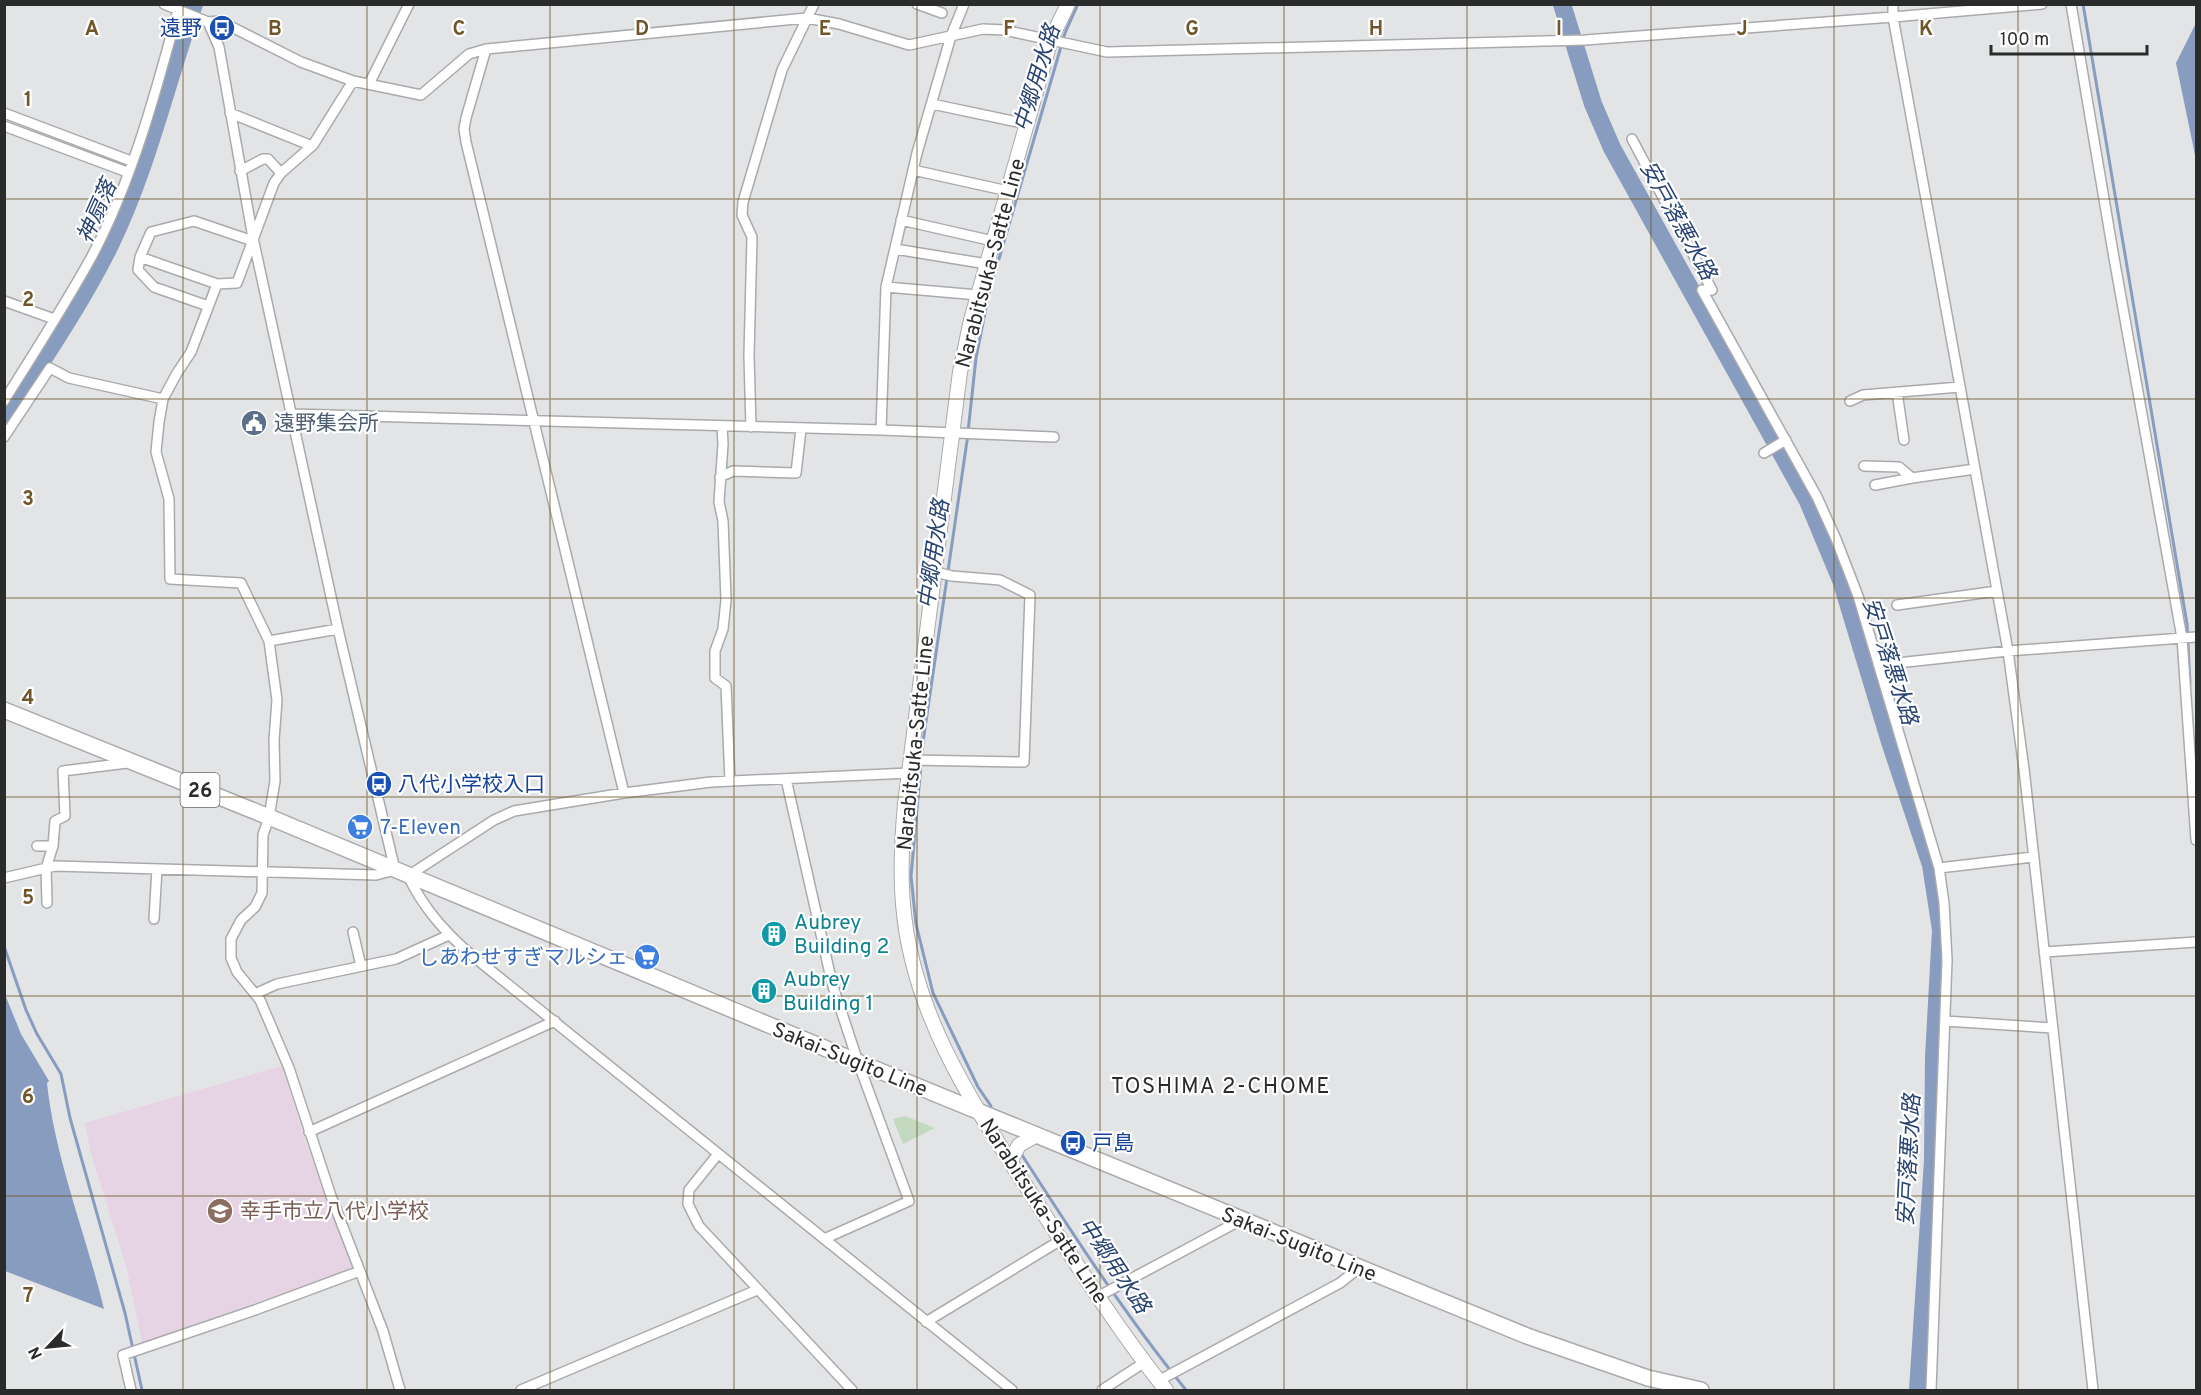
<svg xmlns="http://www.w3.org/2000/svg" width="2201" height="1395" viewBox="0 0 2201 1395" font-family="Overpass,'Noto Sans JP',sans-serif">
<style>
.education{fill:#e6d3e4}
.green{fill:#c4dac0}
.water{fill:#879cbf}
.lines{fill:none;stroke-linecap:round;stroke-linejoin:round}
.stream{stroke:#879cbf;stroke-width:3}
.river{stroke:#879cbf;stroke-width:18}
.minor-casing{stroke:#aaaaac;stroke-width:12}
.secondary-casing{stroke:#aaaaac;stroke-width:16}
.primary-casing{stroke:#aaaaac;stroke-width:18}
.minor{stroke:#fff;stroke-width:9}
.secondary{stroke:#fff;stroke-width:14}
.primary{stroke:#fff;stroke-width:15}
.grid{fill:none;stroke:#705628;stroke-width:1.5;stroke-opacity:0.55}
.labels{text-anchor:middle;stroke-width:4.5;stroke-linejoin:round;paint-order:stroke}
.shield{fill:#fff;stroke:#6a6b6b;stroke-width:1.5}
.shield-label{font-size:20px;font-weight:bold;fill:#2a2b2b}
.transit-label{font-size:21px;fill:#164399;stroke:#fff;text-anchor:start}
.street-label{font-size:21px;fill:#2a2b2b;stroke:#fff}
.service-label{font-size:21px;fill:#4e5e75;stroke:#fff;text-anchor:start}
.shop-label{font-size:21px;fill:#366cbe;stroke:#fff;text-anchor:start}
.culture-label{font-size:21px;fill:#0d838f;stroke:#fff;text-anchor:start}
.education-label{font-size:21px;fill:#785e54;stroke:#fff;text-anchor:start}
.water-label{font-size:22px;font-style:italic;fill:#294473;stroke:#fff}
.neighbourhood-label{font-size:22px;letter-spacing:1.5px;fill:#2a2b2b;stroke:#fff}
.grid-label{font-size:20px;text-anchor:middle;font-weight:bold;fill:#705628;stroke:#fff;stroke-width:4.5;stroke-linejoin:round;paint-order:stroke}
</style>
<rect width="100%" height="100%" fill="#e3e4e6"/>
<path class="education" d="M282,1066L304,1137L353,1268L142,1343L127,1269L91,1154L85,1123Z"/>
<path class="green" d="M905,1116L935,1128L903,1144L893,1119Z"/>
<path class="water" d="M2196,23V160L2176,63Z
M4,992L21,1034L49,1081L47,1083C55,1159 86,1234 104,1309L5,1271Z"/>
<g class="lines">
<path class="stream" d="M2083,4L2187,624L2190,684
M105,159L140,170
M4,946L26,1010L37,1034L61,1074L70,1118L125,1313L142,1390
M991,1106L978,1087L933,993L916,924L911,876L923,742L967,441L976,358L989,293L1065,33L1078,4
M1022,1155C1074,1236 1126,1316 1186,1390"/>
<path class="river" d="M1562,4L1593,104L1612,148L1808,501L1841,580L1890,742L1931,865L1941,930L1934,1057L1933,1160L1918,1390
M4,420C40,363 80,306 110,245C147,169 166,84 194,4"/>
<g class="minor-casing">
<path id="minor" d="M917,4L942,13
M2042,4L1893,17L2008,651L2024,769L2093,1390
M2071,4L2114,258L2182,638L2196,840
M208,22L220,21L301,62L353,81L421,95L469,54L486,49L807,18L839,24L909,45L983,29L1004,30L1107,52L1585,40L1893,17V4
M486,49L466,118L464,129L466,142L624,793
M353,81L313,145L281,173L274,183L237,283L217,284L191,352L177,373L163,399L159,422L156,452L169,499L170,579L241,583L269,641L277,700L274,740L275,781L269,817L263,835L262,893L255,907L241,920L231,939V958L237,972L260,1000L289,1068L331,1196L383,1331L400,1390
M369,84L409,4
M932,104L1027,124
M4,113L131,161
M230,113L312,146
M4,126L127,172
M1632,139L1712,290H1702L1817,497L1836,539L1858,596L1939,868L1944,903L1947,960L1931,1390
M913,170L1008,191
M240,171L263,159H268L281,173
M901,220L993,241
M895,249L987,264
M140,257L217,284
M886,287L978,295
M4,301L54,319
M208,306L154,287L138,270L140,257L151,232L194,221L247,239L253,238
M1897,392L1904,440
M4,401C34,353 65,305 92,256C132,181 156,92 178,10
M1850,401L1863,395L1960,387
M291,414L881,430L1054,437
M722,426L723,444L719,502L723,521L726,600L723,629L715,651V678L726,686L730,781
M751,427L749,356L752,237L742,215L743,202L782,70L814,4
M881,430L886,287L917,153L951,36L964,4
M4,437L50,368L69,378L163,399
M1764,453L1786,440
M1864,466L1899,467L1912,478L1975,469
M720,477L733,471L796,473L801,429
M1875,485L1912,478
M1897,605L1997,591
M269,641L338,629
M1879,665L2008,651L2196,637
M911,760L1024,762L1030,595L1000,580L952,576L935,572
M909,773L711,782L624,793L514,811L494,820L408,876C423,907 443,930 469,953L1012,1390
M786,779L832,983L858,1062L909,1201L824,1239
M37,846H53
M1939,868L2033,857
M4,878L55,866L376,875L395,870L338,629L253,238L219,47L208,22L164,4
M47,903L46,868L53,846L55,821L65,816L63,771L127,763
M154,919L157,869
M353,932L361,966
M2044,952L2196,942
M255,994L277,984L396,959L449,935
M1945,1021L2053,1028
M309,1132L555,1021
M718,1154L689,1190L688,1204L699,1226L852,1390
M1099,1296L1241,1220
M926,1322L1061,1240
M1158,1381L1340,1283L1359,1268
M131,1390L123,1355L255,1310L360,1271
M521,1390L757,1290
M1102,1390L1145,1362"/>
</g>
<g class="secondary-casing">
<path id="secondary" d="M1068,4L1051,39L971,320L960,372L905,804C902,837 900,870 903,904C912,1018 977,1110 1037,1203C1078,1267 1119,1331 1166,1390
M1010,1162L1019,1145L1037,1135"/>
</g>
<g class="primary-casing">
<path id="primary" d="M4,710L269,817L858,1062L1527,1336L1648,1378L1701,1390"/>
</g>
<use href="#minor" class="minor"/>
<use href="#secondary" class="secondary"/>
<use href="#primary" class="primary"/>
</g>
<path class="grid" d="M183,4V1390M367,4V1390M550,4V1390M734,4V1390M917,4V1390M1100,4V1390M1284,4V1390M1467,4V1390M1651,4V1390M1834,4V1390M2018,4V1390M4,199H2196M4,399H2196M4,598H2196M4,797H2196M4,996H2196M4,1196H2196"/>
<defs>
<g id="bus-disc" transform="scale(1.35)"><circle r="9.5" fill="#1a4fb4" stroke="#fff"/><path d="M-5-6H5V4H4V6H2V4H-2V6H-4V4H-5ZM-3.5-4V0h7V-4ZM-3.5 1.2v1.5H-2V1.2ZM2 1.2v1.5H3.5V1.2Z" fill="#fff"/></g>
<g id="civic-disc" transform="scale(1.35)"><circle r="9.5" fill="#5c6f8a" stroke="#fff"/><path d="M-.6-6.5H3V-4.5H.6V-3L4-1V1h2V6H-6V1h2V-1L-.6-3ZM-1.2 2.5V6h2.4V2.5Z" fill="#fff"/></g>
<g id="supermarket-disc" transform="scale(1.35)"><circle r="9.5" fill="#3f7fe0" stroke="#fff"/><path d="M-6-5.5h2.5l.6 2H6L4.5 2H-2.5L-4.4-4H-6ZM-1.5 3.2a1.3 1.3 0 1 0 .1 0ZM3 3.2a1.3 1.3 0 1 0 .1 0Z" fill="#fff"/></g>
<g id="building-disc" transform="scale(1.35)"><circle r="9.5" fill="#0f9aa8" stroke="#fff"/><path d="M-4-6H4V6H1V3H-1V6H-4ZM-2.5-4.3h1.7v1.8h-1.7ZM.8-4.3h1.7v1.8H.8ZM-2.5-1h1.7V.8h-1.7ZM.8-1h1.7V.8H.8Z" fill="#fff"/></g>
<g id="school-disc" transform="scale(1.35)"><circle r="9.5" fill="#8d6e63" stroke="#fff"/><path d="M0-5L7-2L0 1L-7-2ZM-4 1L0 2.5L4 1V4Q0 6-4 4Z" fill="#fff"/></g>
</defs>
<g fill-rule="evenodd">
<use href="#bus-disc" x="222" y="28"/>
<use href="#civic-disc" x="254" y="423"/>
<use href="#bus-disc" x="379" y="784"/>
<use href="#supermarket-disc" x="360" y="827"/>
<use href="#building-disc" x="774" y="934"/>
<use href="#supermarket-disc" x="647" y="957"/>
<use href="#building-disc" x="764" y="991"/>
<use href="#bus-disc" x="1073" y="1143"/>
<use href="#school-disc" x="220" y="1211"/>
</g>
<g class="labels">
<rect class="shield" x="180.5" y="773" width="39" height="34" rx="4.5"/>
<g class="shield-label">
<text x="200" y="797">26</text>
</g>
<g class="transit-label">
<text x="202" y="35" text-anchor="end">遠野</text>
<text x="398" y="791">八代小学校入口</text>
<text x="1092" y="1150">戸島</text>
</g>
<g class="street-label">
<text transform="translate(990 263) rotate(-75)" y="7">Narabitsuka-Satte Line</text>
<text transform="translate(915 743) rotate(-84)" y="7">Narabitsuka-Satte Line</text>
<text transform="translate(850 1059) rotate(22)" y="7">Sakai-Sugito Line</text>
<text transform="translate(1044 1211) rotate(57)" y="7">Narabitsuka-Satte Line</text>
<text transform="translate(1299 1244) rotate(22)" y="7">Sakai-Sugito Line</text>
</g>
<g class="service-label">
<text x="274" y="430">遠野集会所</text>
</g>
<g class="shop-label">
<text x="380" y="834">7-Eleven</text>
<text x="628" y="964" text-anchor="end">しあわせすぎマルシェ</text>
</g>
<g class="culture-label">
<text x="794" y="929">Aubrey<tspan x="794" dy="24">Building 2</tspan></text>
<text x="783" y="986">Aubrey<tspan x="783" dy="24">Building 1</tspan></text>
</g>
<g class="education-label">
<text x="240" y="1218">幸手市立八代小学校</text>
</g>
<g class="water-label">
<text transform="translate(1036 78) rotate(-73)" y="8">中郷用水路</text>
<text transform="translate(96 211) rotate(-66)" y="8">神扇落</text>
<text transform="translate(1679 220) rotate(61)" y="8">安戸落悪水路</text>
<text transform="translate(933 554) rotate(-82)" y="8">中郷用水路</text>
<text transform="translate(1891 661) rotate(72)" y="8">安戸落悪水路</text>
<text transform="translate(1908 1160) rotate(-87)" y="8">安戸落悪水路</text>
<text transform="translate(1115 1265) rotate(56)" y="8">中郷用水路</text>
</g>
<g class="neighbourhood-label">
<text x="1221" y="1093">TOSHIMA 2-CHOME</text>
</g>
</g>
<g class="grid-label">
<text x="92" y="35">A</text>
<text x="275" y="35">B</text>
<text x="459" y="35">C</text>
<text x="642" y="35">D</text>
<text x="825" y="35">E</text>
<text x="1009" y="35">F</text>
<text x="1192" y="35">G</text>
<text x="1376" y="35">H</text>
<text x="1559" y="35">I</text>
<text x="1742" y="35">J</text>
<text x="1926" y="35">K</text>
<text x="28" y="106">1</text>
<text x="28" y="306">2</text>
<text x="28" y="505">3</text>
<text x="28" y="704">4</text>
<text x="28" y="904">5</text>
<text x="28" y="1103">6</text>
<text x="28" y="1302">7</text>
</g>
<rect width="2201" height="1395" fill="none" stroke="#2a2b2b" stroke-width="12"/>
<g transform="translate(48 1347) rotate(244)" stroke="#ffffff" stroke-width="4.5" paint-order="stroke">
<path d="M0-4.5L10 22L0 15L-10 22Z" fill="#2a2b2b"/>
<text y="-9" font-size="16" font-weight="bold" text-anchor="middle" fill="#2a2b2b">N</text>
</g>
<path d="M1991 45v9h156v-9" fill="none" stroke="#2a2b2b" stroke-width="3"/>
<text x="2000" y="45" font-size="18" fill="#2a2b2b" stroke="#ffffff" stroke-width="4.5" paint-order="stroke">100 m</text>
</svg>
